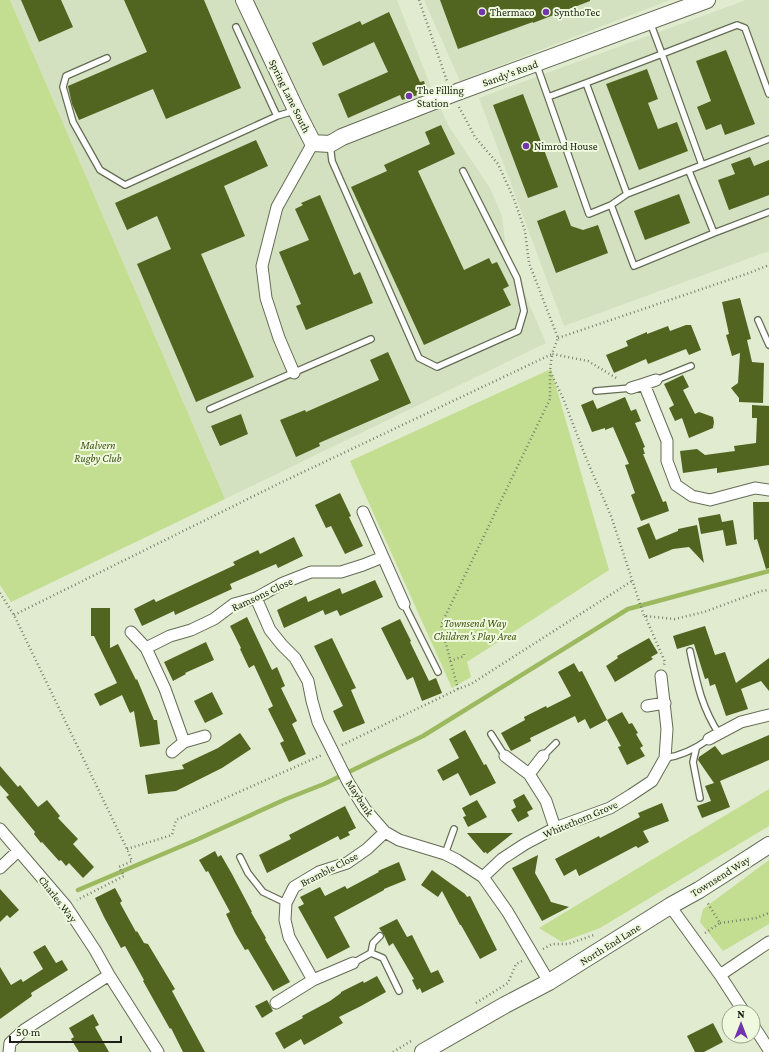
<svg xmlns="http://www.w3.org/2000/svg" width="769" height="1052" viewBox="0 0 769 1052" font-family="'Crimson Pro',serif">
<style>
.built{fill:#d4e1c0}
.green{fill:#c3dd91}
.lines{fill:none;stroke-linecap:round;stroke-linejoin:round}
.stream{stroke:#9db960;stroke-width:4.5}
.building{fill:#516521}
.lane-casing{stroke:#646c55;stroke-width:8}
.street-casing{stroke:#646c55;stroke-width:13}
.secondary-casing{stroke:#646c55;stroke-width:18}
.path{stroke:#79806e;stroke-width:2.5;stroke-dasharray:1 3;stroke-linecap:butt}
.lane{stroke:#fff;stroke-width:5.5}
.street{stroke:#fff;stroke-width:11}
.secondary{stroke:#fff;stroke-width:16}
.poi-dot{fill:#7235ab;stroke:#eef9dd;stroke-width:1.5}
.labels{text-anchor:middle;stroke-width:4;stroke-linejoin:round;paint-order:stroke}
.poi-label{font-size:11px;fill:#1b1f15;stroke:#eef9dd;text-anchor:start}
.street-label{font-size:11px;fill:#1b1f15;stroke:#eef9dd}
.park-label{font-size:11px;font-style:italic;fill:#435515;stroke:#eef9dd}
</style>
<rect width="100%" height="100%" fill="#e1ebd0"/>
<path class="built" d="M10,0H397L431,87L449,127L490,188L502,216L506,250L546,343L225,499Z
M424,0H670L460,81Z
M746,0H769V251L564,326L479,98Z"/>
<path class="green" d="M0,0H10L225,499L11,602L0,585Z
M551,369L609,570L467,662L471,677L452,688L350,461Z
M769,789V826L600,928L562,942L539,928Z
M769,860V924L723,951L700,922L703,909Z"/>
<g class="lines">
<path class="stream" d="M78,890L196,840L286,799L324,784L423,736L628,609L769,571"/>
</g>
<path class="building" d="M21,0H61L73,27L39,42Z
M124,0H204L241,88L166,119L153,89L79,120L72,104L68,86L147,52Z
M440,0H590V1L533,23V22L458,49Z
M389,12L420,82L424,81L427,92L402,100L400,95L348,118L338,94L388,72L374,42L323,66L312,43L360,21L362,25Z
M726,50L755,124L725,135L721,124L706,130L697,107L711,101L696,61Z
M647,69L658,99L648,103L658,129L677,122L688,151L639,170L606,84Z
M523,94L558,187L528,198L493,105Z
M441,125L455,154L418,171L464,270L489,258L492,264L497,262L509,286L503,289L511,305L424,345L351,187L387,171L384,165L430,144L425,132Z
M256,140L268,166L224,186L245,236L201,254L254,377L196,402L137,264L171,249L157,216L127,230L115,203Z
M750,157L754,166L769,160V195L729,210L718,180L735,174L731,164Z
M679,194L690,223L645,240L634,211Z
M320,195L354,275L360,272L373,303L306,330L296,306L301,304L279,252L309,240L295,209L303,205L301,203Z
M565,210L571,226L583,230L598,225L608,253L556,273L537,221Z
M740,298L751,339L747,340L752,362L764,363L763,403L739,402V398L731,388L738,383L740,353L732,356L726,335L729,334L722,302Z
M686,325H691L701,350L689,355L686,349L648,364L646,359L614,373L606,355L628,346L626,341L647,332V334L668,326L670,331Z
M388,352L411,403L319,443L320,446L296,457L280,420L305,410L306,412L379,380L370,360Z
M683,375L689,387L683,390L695,414L699,412L713,417L714,422L713,428L689,438L682,418L675,421L669,408L674,405L664,384Z
M625,397L631,411L636,409L641,421L635,423L645,447L643,448L645,454H643L663,502L666,501L669,511L641,521L631,495L635,493L625,465L629,464L613,427L605,430V428L592,432L581,405L593,400L597,409Z
M752,405L769,406V465L717,473V468L683,473L680,451L697,449L705,455L735,451L734,446L756,443L757,418H752Z
M241,414L248,434L220,446L211,426Z
M340,493L351,516L349,517L363,546L345,554L331,526L326,528L315,505Z
M753,502H769V568L766,569L757,539L754,540Z
M720,514L722,522L733,520L737,544L726,546L723,530L701,534L698,518Z
M649,523L656,540L678,531V529L697,525L704,563L689,547L673,549L649,559L637,528Z
M294,537L303,556L278,568L276,564L230,584L232,589L175,615L174,611L142,626L134,609L154,599L156,602L235,565L233,562L258,550L260,554Z
M375,580L383,597L340,616L337,610L325,615L323,610L284,628L277,610L306,596L308,602L340,588L342,594Z
M91,608H110V648L118,644L136,680L137,679L154,720H157L160,744L140,747L134,711L130,713L122,695L100,706L94,694L117,683L94,636H91Z
M247,617L272,670L277,667L285,686L281,688L297,721L292,724L306,754L289,762L280,743L284,741L268,709L273,706L254,665L249,668L240,649L241,648L230,626Z
M400,619L411,641L410,642L429,681L436,678L442,693L422,701L413,677L407,680L381,628Z
M705,626L715,655L725,652L736,683L769,658V691L761,681L741,689L748,709L726,716L715,684L710,686L708,678L705,679L694,644L677,649L673,636Z
M332,638L356,688L351,690L365,723L343,732L333,711L343,706L314,646Z
M649,638L658,653L651,657L653,659L615,682L606,666L618,658L617,656Z
M206,642L214,660L185,673L186,674L173,681L164,662Z
M574,663L579,672L582,671L607,720L590,729L585,719L578,723L575,716L530,738L531,741L511,751L501,733L525,720L524,717L546,706L547,708L571,696L558,672Z
M212,692L223,714L205,723L194,701Z
M622,712L629,724L632,723L638,733L636,734L643,746L640,748L645,756L627,765L618,747L621,746L607,720Z
M465,730L484,765L486,764L496,783L470,796L458,773L443,781L437,770L459,758L449,739Z
M240,733L251,749L222,768L176,791L148,794L145,775L184,769L182,765L218,748Z
M769,735V760L720,781L730,807L702,818L697,806L711,801L705,786L714,783L698,760L699,757L715,746L722,755Z
M0,766L18,787L20,785L38,807L47,800L60,816L58,818L78,839L73,844L94,867L83,878L69,863L66,866L61,860L59,861L42,842L41,843L34,834L35,832L6,797L9,795L0,785Z
M524,794L533,809L527,812L529,816L518,822L511,810L516,807L513,800Z
M477,800L487,817L468,827L463,817L466,816L462,808Z
M662,803L669,821L643,831L649,842L638,848L636,846L579,876L576,869L564,876L555,859L599,836L600,838L640,817L638,813Z
M345,806L356,828L348,832L350,835L340,840L338,836L267,873L259,855L291,839L289,835Z
M467,833H513L487,854L486,852L484,853Z
M215,851L218,857L221,855L232,874L252,912H251L266,938L265,939L290,982L273,991L248,949L245,950L235,933L226,914L230,912L208,871L206,872L199,860Z
M538,855L535,873L548,896L551,902L569,907L542,921L512,868Z
M399,862L406,880L384,889V890L334,917L350,947L327,959L298,907L304,904L300,897L320,887L325,896L345,886L347,889L379,872L378,871Z
M432,870L465,894L467,897L470,896L497,950L480,959L461,925H460L442,891L438,897L421,885Z
M115,888L122,901L120,903L136,932L137,931L144,943L148,944L175,989L172,991L205,1052H183L171,1028L170,1029L143,981L144,980L125,946L121,948L104,917L95,898Z
M0,889L19,910L10,918L7,915L0,922Z
M397,919L407,937L412,935L431,973L438,970L444,982L422,993L420,988L417,990L412,980L414,979L393,943L389,946L384,935L379,928Z
M45,945L56,963L62,960L68,970L31,993L32,996L0,1019V967L11,985L21,979L23,982L43,969L33,952Z
M377,976L386,992L361,1006L339,1017L343,1023L315,1039L304,1045L301,1039L284,1049L275,1033L303,1018L302,1016L330,1001L341,993V992L363,981L364,983Z
M267,1000L273,1011L262,1018L255,1006Z
M93,1014L99,1025L95,1027L109,1052H79L71,1039L74,1037L69,1028Z
M713,1023L723,1042L704,1052H695L687,1036Z"/>
<g class="lines">
<g class="lane-casing">
<path id="lane" d="M650,22L662,54L737,25L745,28L769,94
M236,27L277,116
M107,58L66,76L63,87L73,122L100,170L125,185L277,116L294,111
M536,63L589,214L611,205L627,194L702,165L662,54L586,83
M548,97L586,83L627,194
M330,144L332,161L419,358L437,367L518,331L524,311L517,278L463,171
M702,165L769,139
M611,205L634,266L714,233L689,171
M714,233L769,212
M758,320L769,345
M656,380L691,366
M596,391L631,388
M210,409L371,339
M404,604L438,672
M690,651C697,683 701,706 719,734
M491,734L505,756
M696,749L693,762L700,798
M543,756L556,743
M665,758C682,756 695,749 709,739
M445,854L454,829
M240,857L248,873L263,892L286,903
M371,953L383,958L399,991
M353,963L371,953L373,943L380,936"/>
</g>
<g class="street-casing">
<path id="street" d="M294,373L279,338L266,298L262,266L277,207L313,143
M644,384L656,380
M631,388L644,384L667,441V461L676,485L692,496L710,500L755,488L769,490
M363,512L383,557
M256,598L270,630L282,645L295,658L308,681L312,701L318,722L348,782L365,809L385,832L399,840L445,854L457,860L483,877L507,911L549,982
M131,632L146,648
M647,706L665,703
M709,739L741,722L769,715
M184,742L205,736
M172,752L184,742L165,689L146,648L170,636L191,630L214,619L234,604L256,598L283,583L311,572H341L363,565L383,557L404,604
M505,756L529,774L546,801L555,828
M529,774L543,756
M0,829L66,906L95,950L109,975L158,1052
M0,868L18,851
M483,877L502,859L525,844L555,828L610,808L631,795L652,781L665,758L667,729L661,676
M670,906L720,975L744,1012
M720,975L769,942
M313,980L353,963
M276,1003L313,980L289,937L285,920L286,903L294,887L319,872L347,863L367,849L385,832
M753,1025L769,1050
M9,1052L10,1043L24,1030L109,975"/>
</g>
<g class="secondary-casing">
<path id="secondary" d="M244,0L296,110L313,143L330,144L342,137L452,94L707,0
M423,1052L505,1005L549,982L670,906L699,890L769,845"/>
</g>
<path class="path" d="M419,0L447,81
M459,107L475,137L498,164L514,199L525,231L529,263L558,338L552,354L588,361L618,379
M558,338L749,273L769,265
M0,593L14,615L127,849L132,861L119,867L124,876L77,900
M14,615L280,483L552,354L550,371L563,398L586,458L611,516L644,616L675,619L704,612L761,591L769,590
M645,616L665,662L664,665
M450,661L464,656V654
M458,689L441,625L550,399V372
M342,745L458,689L471,684L632,581
M127,849L172,835L176,820L322,755
M720,923L756,918L769,913
M705,933L720,923L707,902
M543,949L552,944H568L594,935
M476,1003L508,983L516,964L522,961
M393,1052L411,1041"/>
<use href="#lane" class="lane"/>
<use href="#street" class="street"/>
<use href="#secondary" class="secondary"/>
</g>
<g class="poi-dot">
<circle cx="482" cy="12" r="4"/>
<circle cx="546" cy="12" r="4"/>
<circle cx="409" cy="96" r="4"/>
<circle cx="526" cy="146" r="4"/>
</g>
<g class="labels">
<g class="poi-label">
<text x="490" y="16">Thermaco</text>
<text x="554" y="16">SynthoTec</text>
<text x="417" y="94">The Filling<tspan x="417" dy="13">Station</tspan></text>
<text x="534" y="150">Nimrod House</text>
</g>
<g class="street-label">
<text transform="translate(510 73) rotate(-20)" y="4">Sandy's Road</text>
<text transform="translate(290 96) rotate(64)" y="4">Spring Lane South</text>
<text transform="translate(262 594) rotate(-25)" y="4">Ramsons Close</text>
<text transform="translate(360 798) rotate(57)" y="4">Maybank</text>
<text transform="translate(580 819) rotate(-23)" y="4">Whitethorn Grove</text>
<text transform="translate(329 869) rotate(-27)" y="4">Bramble Close</text>
<text transform="translate(720 876) rotate(-32)" y="4">Townsend Way</text>
<text transform="translate(58 899) rotate(52)" y="4">Charles Way</text>
<text transform="translate(610 944) rotate(-32)" y="4">North End Lane</text>
</g>
<g class="park-label">
<text x="98" y="449">Malvern<tspan x="98" dy="13">Rugby Club</tspan></text>
<text x="475" y="627">Townsend Way<tspan x="475" dy="13">Children's Play Area</tspan></text>
</g>
</g>
<g transform="translate(741 1024)"><circle r="19" fill="#eef9dd" stroke="#9aa28d"/>
<path d="M0-3L7 15L0 10L-7 15Z" fill="#7235ab"/>
<text y="-6" font-size="11" font-weight="bold" text-anchor="middle" fill="#1b1f15">N</text>
</g>
<path d="M10 1036v6h111v-6" fill="none" stroke="#1b1f15" stroke-width="2"/>
<text x="16" y="1036" font-size="12" fill="#1b1f15" stroke="#eef9dd" stroke-width="3" paint-order="stroke">50 m</text>
</svg>
